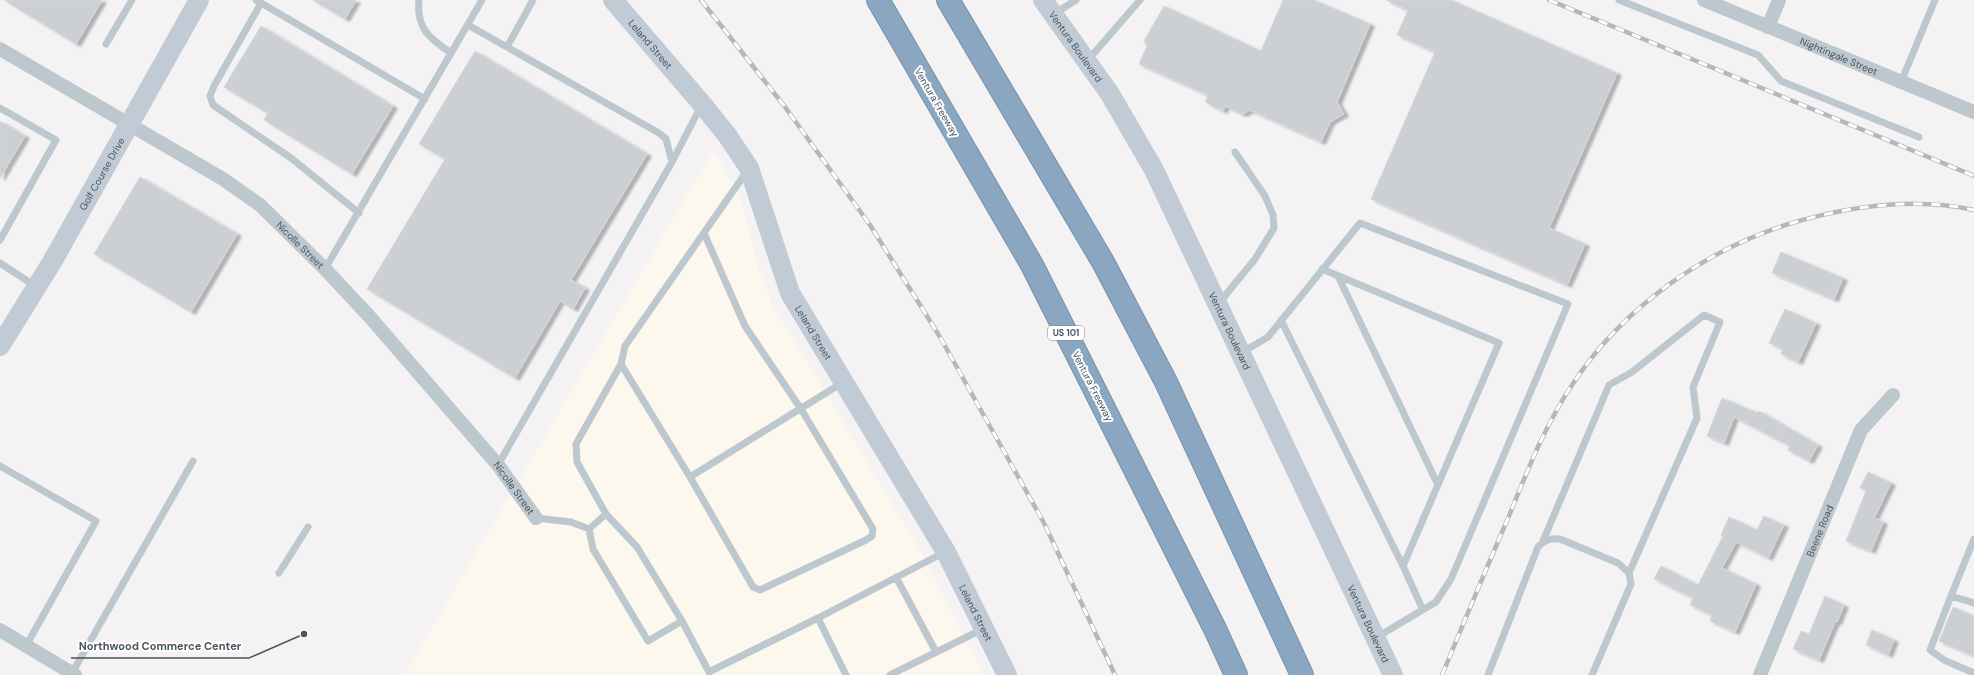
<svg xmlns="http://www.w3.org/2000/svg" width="1974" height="675" viewBox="0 0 1974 675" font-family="'DM Sans',sans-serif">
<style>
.commercial{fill:#fdf8ed}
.building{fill:#cccfd4;stroke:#d6d8dd;filter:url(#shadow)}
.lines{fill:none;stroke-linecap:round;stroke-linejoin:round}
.highway-casing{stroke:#7591ac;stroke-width:24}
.lane{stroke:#bdc7ce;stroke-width:7}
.street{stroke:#bdc7ce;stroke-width:14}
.secondary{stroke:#c0cbd5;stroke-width:20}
.highway{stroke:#8aa6c0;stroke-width:22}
.rail-casing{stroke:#b4b7bc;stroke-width:4.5}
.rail{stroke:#fff;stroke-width:3;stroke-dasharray:9;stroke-linecap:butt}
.labels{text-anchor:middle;stroke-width:4;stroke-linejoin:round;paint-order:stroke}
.shield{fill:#fff;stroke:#80898f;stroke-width:1}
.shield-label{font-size:9px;font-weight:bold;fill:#49565f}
.street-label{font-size:10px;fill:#49565f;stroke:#fff}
.leader{fill:none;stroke:#49565f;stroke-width:1.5}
.callout-dot{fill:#49565f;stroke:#fff;stroke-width:1.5}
.callout-label{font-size:11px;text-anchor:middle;font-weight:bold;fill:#49565f;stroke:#fff;stroke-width:4;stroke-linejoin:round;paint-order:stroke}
</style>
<defs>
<filter id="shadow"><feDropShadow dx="4.5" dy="2.5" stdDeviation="1" flood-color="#0004"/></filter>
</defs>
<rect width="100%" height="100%" fill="#f4f2f2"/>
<path class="commercial" d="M713,151L725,169L740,196L758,267L771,302L919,548L984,675H404Z"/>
<path class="building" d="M4,0H102L76,44Z
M313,0H356L345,19Z
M1283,0H1314L1370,24L1337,102L1344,114L1330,122L1321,142L1250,110L1242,114L1225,106L1223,111L1205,102L1208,95L1139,64L1147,46L1144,41L1164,6L1261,51Z
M1386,0H1451L1617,73L1549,228L1585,244L1567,285L1371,199L1435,52L1397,35L1408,10Z
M261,26L393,106L352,174L264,120L268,113L224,87Z
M475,51L647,154L571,280L585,288L573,309L560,301L515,378L367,289L445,159L419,144Z
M0,121L25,136L0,178Z
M140,177L237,234L191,312L94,254Z
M1781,252L1843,278L1834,299L1772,273Z
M1785,309L1816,323L1798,362L1781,354L1783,349L1769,343Z
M1722,398L1758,413L1759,411L1818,445L1809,461L1788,450L1790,446L1734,417L1724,443L1707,436Z
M1868,472L1891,483L1874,518L1883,522L1871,551L1846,541L1866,491L1860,488Z
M1764,516L1784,525L1768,558L1736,542L1722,568L1756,584L1735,632L1710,621L1712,615L1690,605L1693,598L1654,579L1661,566L1698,585L1723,536L1721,535L1729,517L1757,530Z
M1825,596L1844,605L1837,622H1835L1819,660L1793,649L1801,631L1809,634Z
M1953,607L1974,616V656L1939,641Z
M1872,630L1894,640L1888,655L1866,645Z"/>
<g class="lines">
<g class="highway-casing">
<path id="highway" d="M878,0L1032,265L1216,631L1236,675
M948,0L1103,262L1166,382L1302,675"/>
</g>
<path class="lane" d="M256,0L425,99
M419,0C416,28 429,38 451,53
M1619,0L1758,55L1781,81L1919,137
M261,3L214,86L210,96L213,105L291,158L359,213
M1054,14L1076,0
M468,25L659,133L666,139L672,162L498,465
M106,44L132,0
M507,47L533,0
M1088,60L1140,0
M1901,82L1935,0
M0,108L56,140L0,240
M672,162L701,106
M747,171L625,346L621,364L690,477L842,383
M0,263L35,286
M325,269L482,0
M1322,269L1499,343L1403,566
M1338,276L1438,485
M1219,303L1255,259L1274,228L1273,215L1265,196L1235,152
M1281,320L1403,566L1423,610
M1241,353L1268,337L1360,223L1568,304L1451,579L1436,602L1377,637
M0,466L96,521L26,646
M690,477L753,587L760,590L866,540L872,536L873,529L801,409L745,326L704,233
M606,514L637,547L682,621
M536,518L571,522L589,529L593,549L648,641L682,621L709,672L818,618
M589,529L606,514L577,462L576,444L621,364
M1543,541L1609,385L1632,372L1704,315L1720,322L1693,387L1697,418L1629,573
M279,573L308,527
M896,577L936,652
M1951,596L1974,539
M1974,603L1951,596L1930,650L1944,660L1974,673
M72,673L193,461
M846,675L818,618L945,552
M890,675L983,629
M1488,675L1538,547C1545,540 1550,538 1560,539L1618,563L1629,573L1631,584L1592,675"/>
<g class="street">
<path id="s1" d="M1704,0L1974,112"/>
<path d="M1768,27L1779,0"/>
<path id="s2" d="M0,49L223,179L260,205L325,269L369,316L498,465L536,518"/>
<path d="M0,630L75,675"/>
<path id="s3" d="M1760,675L1861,430L1893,395"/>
</g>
<g class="secondary">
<path id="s4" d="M613,0L702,104L727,135L749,168L790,293L946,552L1007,675"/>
<path id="s5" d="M1043,0L1110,94L1154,170L1393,675"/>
<path id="s6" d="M0,346L52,262L199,0"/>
</g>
<use href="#highway" class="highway"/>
<g class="rail-casing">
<path id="rail" d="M701,0L785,107L870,225L940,337L1044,523L1115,675
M1549,0L1974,176
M1442,675C1464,622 1486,569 1509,516C1528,469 1546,423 1574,382C1624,307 1706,249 1792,223C1850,206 1914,197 1974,210"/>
</g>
<use href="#rail" class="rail"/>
</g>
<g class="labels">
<rect class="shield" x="1048" y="326" width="36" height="14" rx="3"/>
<g class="shield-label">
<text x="1066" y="336">US 101</text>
</g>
<g class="street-label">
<text dy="4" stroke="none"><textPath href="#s4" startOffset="58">Leland Street</textPath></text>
<text dy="4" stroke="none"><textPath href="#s5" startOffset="57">Ventura Boulevard</textPath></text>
<text dy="4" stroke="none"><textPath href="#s1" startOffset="146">Nightingale Street</textPath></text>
<text transform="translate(937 102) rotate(60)" y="4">Ventura Freeway</text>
<text dy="4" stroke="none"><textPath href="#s6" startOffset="200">Golf Course Drive</textPath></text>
<text dy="4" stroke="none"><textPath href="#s2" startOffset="360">Nicolle Street</textPath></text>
<text dy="4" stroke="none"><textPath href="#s5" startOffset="381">Ventura Boulevard</textPath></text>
<text dy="4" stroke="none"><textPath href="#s4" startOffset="394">Leland Street</textPath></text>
<text transform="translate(1093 386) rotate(63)" y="4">Ventura Freeway</text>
<text dy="4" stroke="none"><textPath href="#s2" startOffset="684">Nicolle Street</textPath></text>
<text dy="4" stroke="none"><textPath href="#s3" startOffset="156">Beene Road</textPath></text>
<text dy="4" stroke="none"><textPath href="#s4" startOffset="718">Leland Street</textPath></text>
<text dy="4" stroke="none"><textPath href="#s5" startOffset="705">Ventura Boulevard</textPath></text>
</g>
</g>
<path class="leader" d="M304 634L249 658H71"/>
<circle class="callout-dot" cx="304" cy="634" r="4"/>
<g class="callout-label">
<text x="160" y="650">Northwood Commerce Center</text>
</g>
</svg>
